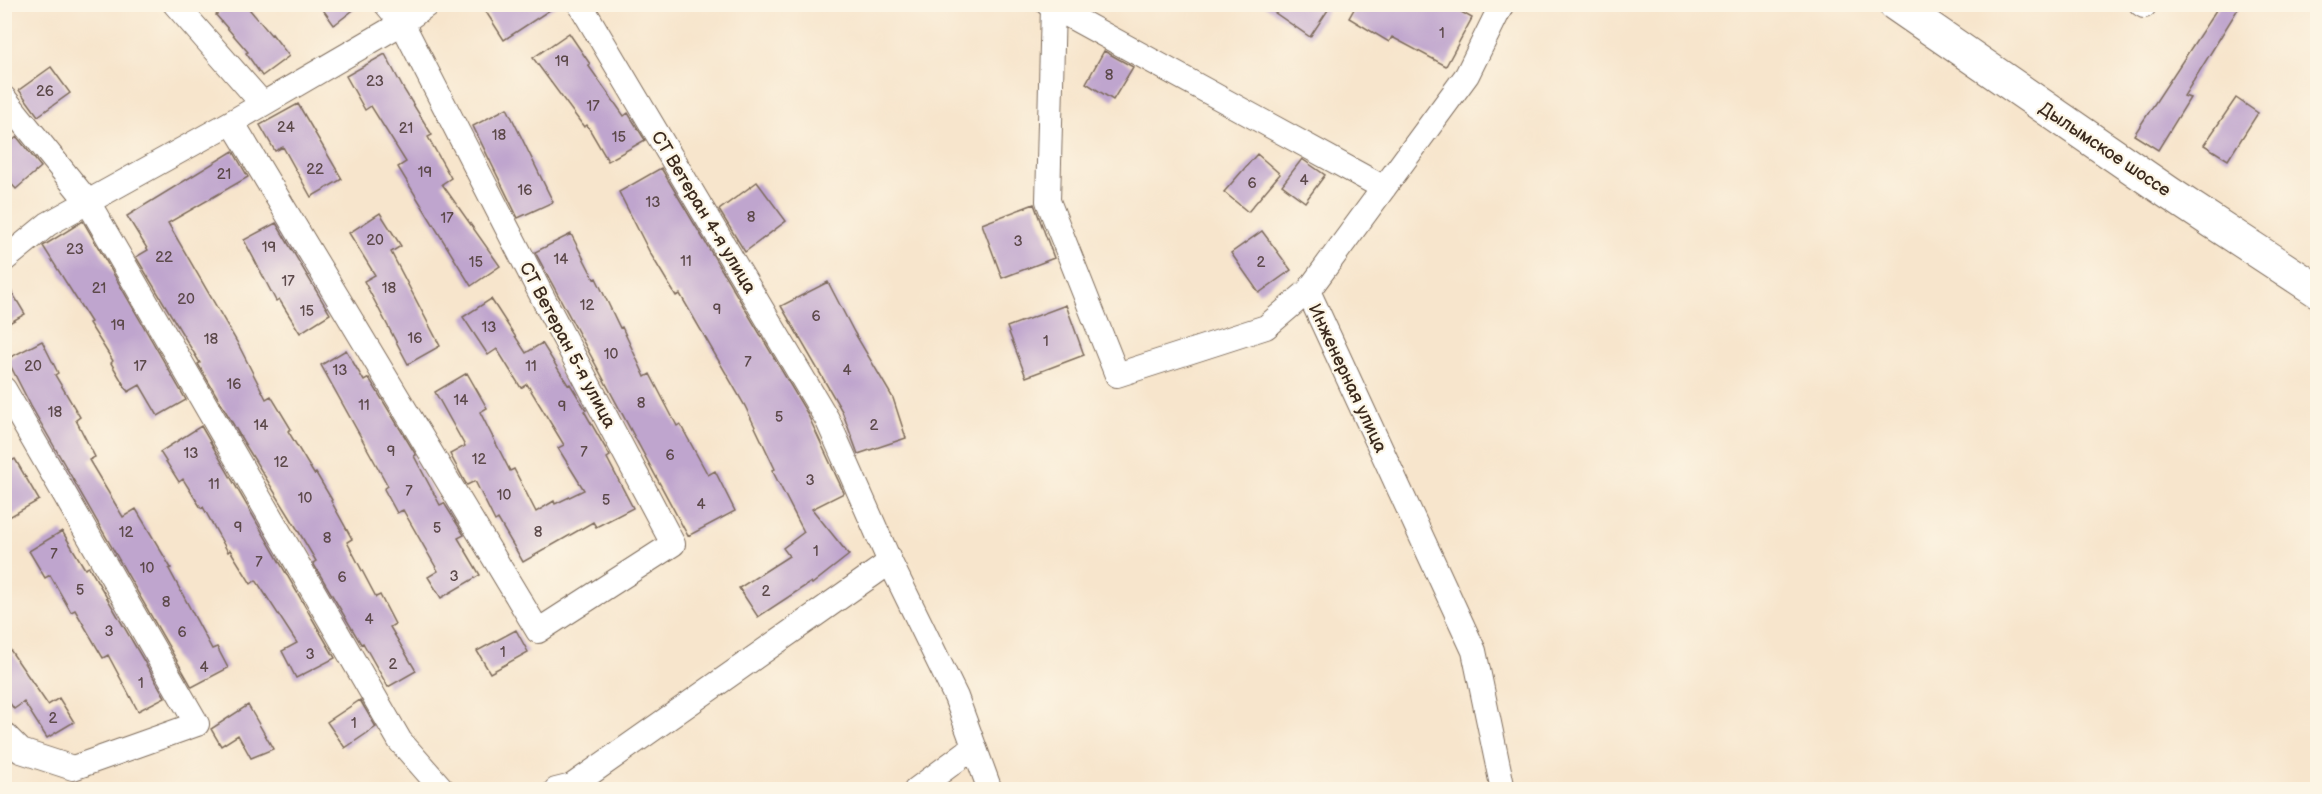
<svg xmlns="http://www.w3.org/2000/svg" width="2322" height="794" viewBox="0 0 2322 794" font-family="'Balsamiq Sans',sans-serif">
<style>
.building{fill:#bfa5ce}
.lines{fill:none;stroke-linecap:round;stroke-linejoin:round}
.minor-casing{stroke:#7d6b5b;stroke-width:26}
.secondary-casing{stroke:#7d6b5b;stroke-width:35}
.minor{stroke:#fff;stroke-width:24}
.secondary{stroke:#fff;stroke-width:33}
.labels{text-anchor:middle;stroke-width:4.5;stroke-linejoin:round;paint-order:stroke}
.number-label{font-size:15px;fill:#5c494a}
.street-label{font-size:18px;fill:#3b2a1e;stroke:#fcf5e5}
</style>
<rect width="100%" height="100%" fill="#fcf5e5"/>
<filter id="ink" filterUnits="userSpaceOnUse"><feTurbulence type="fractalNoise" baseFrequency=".0167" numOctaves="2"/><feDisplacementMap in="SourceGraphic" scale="12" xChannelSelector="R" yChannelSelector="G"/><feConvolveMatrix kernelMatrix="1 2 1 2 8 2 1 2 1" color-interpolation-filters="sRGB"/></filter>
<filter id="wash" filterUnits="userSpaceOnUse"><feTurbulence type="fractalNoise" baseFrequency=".008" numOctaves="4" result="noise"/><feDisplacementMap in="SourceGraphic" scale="24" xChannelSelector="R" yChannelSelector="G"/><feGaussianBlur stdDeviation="1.35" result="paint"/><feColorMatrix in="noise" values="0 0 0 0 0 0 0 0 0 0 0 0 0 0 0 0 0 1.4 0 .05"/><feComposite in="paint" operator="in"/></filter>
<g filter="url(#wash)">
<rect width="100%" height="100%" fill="#f7e5cc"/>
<g id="blocks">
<path class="building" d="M229,4H245L271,35L272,34L289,56L262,76L246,53L248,52L216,15Z
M319,4H361L334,25Z
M481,4H559L504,40Z
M1262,4H1332L1310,37Z
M1357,4H1447L1472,18L1446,66L1392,37L1389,42L1349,18Z
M2220,4H2241L2184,96L2190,98L2158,150L2134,135Z
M569,33L590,64L588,65L624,116L628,113L645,140L608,161L587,125L584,127L533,58Z
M1104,51L1133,67L1113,100L1086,83Z
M385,54L403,88L432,135L428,137L451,178L442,184L500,266L471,286L398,167L406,162L371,106L365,110L346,76Z
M51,67L70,93L38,116L19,90Z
M2236,98L2258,113L2228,160L2204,145Z
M298,104L342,179L311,197L283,147L275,151L260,125Z
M507,108L553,202L518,218L473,126Z
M17,137L41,167L16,189L4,176V147Z
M233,151L248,177L168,223L237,342L266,399L271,396L291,429L288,431L314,474L316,473L332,500L331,501L352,539L347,542L376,597L380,595L395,624L390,627L416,671L388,687L363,643L361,644L313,563L316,561L296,527L243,441L198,364L200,363L136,257L148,250L127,216Z
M1257,154L1280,174L1248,212L1224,192Z
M1302,159L1325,175L1305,202L1282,185Z
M661,168L807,413L844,493L812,509L849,555L812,584L811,582L758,617L739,588L789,556L783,548L804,532L772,470L775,469L745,406L680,294L676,296L650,253L619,192Z
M757,182L786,221L745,252L719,210Z
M1034,204L1054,258L1002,278L982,224Z
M380,213L401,246L391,252L440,346L408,364L364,281L375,275L349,233Z
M83,221L186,400L158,416L140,385L128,392L111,363L113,361L89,323L91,322L43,246Z
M276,223L330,314L300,333L279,299L276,301L244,240Z
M1262,231L1291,270L1259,293L1231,253Z
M571,234L594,279L596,278L620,328L622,327L645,377L650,374L677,426L680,424L708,475L715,471L735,511L688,536L535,252Z
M4,279L25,314L4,326Z
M828,282L854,332L893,398L906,438L858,454L842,411L781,306Z
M491,299L526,353L542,343L568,385L570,384L586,410L584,411L610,456L607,458L633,508L596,527L593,522L523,562L498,519L495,521L475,481L467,485L465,482L450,454L465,446L435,392L467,373L487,408L480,412L510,471L514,469L536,512L554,501L555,504L584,490L558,448L564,445L527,384L521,388L497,349L488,355L463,317Z
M1066,305L1084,355L1026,377L1007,327Z
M42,341L58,373L55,375L80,417L76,420L95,457L89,460L123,517L136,509L171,568L169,569L212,649L217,647L228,668L192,687L31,406L7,359Z
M346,350L364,381L369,378L416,455L414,456L440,505L444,503L464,535L458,538L480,575L441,598L428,577L438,571L403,510L397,513L384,489L388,486L321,365Z
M201,426L335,658L296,678L282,651L297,643L256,580L251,584L230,550L228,552L203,507L201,508L183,479L179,482L160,452Z
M15,459L39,500L4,520V465Z
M62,531L85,569L89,567L165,697L138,711L108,655L103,658L75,610L71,612L50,575L45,578L29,551Z
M516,630L528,652L490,673L477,651Z
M4,641L48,705L59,698L74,722L47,738L24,702L14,709L4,695Z
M360,700L376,727L345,748L327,722Z
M248,705L273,749L251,758L238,735L221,746L211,729Z"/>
</g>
</g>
<g filter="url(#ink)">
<use href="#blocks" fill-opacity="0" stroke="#7d6b5b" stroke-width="1.5"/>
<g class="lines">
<g class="minor-casing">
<path id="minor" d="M175,4L262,103
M580,4L827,419L890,562L956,697L990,790
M1048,4L1384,188
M1502,4L1467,75L1308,291L1474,651L1503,790
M2141,4L2144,6
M1053,6L1048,201L1117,375L1266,327L1308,291
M4,98L88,202L400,741L443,790
M232,122L538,631L673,544L546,304L402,23L386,4
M4,260L48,224L232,122L402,23L428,4
M4,389L197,724L73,768L21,751L4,734
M556,790L572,786L890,562
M916,790L974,747"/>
</g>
<g class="secondary-casing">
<path id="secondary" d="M1895,4L2169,193L2318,291"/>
</g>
<use href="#minor" class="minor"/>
<use href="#secondary" class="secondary"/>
</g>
</g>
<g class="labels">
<g class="number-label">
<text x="1442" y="38">1</text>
<text x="562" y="66">19</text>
<text x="1109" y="80">8</text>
<text x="375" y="86">23</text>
<text x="45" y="96">26</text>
<text x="593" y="111">17</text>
<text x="286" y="132">24</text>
<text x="406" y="133">21</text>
<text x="499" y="140">18</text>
<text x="619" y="142">15</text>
<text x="315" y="174">22</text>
<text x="425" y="177">19</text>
<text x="224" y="179">21</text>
<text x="1304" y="185">4</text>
<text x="1252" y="188">6</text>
<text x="525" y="195">16</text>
<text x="653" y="207">13</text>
<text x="751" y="222">8</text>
<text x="447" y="223">17</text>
<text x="375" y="245">20</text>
<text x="1018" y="246">3</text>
<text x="269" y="252">19</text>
<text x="75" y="254">23</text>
<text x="164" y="262">22</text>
<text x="561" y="264">14</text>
<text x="686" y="266">11</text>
<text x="476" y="267">15</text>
<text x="1261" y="267">2</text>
<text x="288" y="286">17</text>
<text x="99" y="293">21</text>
<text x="389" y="293">18</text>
<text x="186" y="304">20</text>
<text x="587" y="310">12</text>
<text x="717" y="314">9</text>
<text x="307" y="316">15</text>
<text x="816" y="321">6</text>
<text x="118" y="330">19</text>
<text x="489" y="332">13</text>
<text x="415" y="343">16</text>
<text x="211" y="344">18</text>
<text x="1046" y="346">1</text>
<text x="611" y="359">10</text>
<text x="748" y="367">7</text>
<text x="33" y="371">20</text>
<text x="140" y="371">17</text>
<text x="531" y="371">11</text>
<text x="340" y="375">13</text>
<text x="847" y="375">4</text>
<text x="234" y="389">16</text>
<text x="461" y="405">14</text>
<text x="641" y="408">8</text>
<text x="364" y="410">11</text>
<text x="562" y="411">9</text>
<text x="55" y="417">18</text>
<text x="779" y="422">5</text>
<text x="261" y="430">14</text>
<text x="874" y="430">2</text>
<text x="391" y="456">9</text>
<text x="584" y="457">7</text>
<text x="191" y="458">13</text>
<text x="670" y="460">6</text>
<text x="479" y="464">12</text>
<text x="281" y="467">12</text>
<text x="810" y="485">3</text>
<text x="214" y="489">11</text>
<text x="409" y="496">7</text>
<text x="504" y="500">10</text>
<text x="305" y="503">10</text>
<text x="606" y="505">5</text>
<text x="701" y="509">4</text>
<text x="238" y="532">9</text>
<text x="437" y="533">5</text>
<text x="126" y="537">12</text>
<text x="538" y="537">8</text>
<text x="327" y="543">8</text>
<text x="816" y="556">1</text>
<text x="54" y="559">7</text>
<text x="259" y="567">7</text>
<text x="147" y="573">10</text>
<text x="454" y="581">3</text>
<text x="342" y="582">6</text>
<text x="80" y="595">5</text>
<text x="766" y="596">2</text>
<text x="166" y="607">8</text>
<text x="369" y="624">4</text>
<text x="109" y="636">3</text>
<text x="182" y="637">6</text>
<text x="503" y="657">1</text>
<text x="310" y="659">3</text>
<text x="393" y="669">2</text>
<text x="204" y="672">4</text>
<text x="141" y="688">1</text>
<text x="53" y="723">2</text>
<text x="354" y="728">1</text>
</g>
<g class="street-label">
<text transform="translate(2105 149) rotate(34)" y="6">Дылымское шоссе</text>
<text transform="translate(704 212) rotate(59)" y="6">СТ Ветеран 4-я улица</text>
<text transform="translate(568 345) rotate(62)" y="6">СТ Ветеран 5-я улица</text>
<text transform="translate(1348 378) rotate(65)" y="6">Инженерная улица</text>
</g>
</g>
<rect width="2322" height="794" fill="none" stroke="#fcf5e5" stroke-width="24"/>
</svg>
